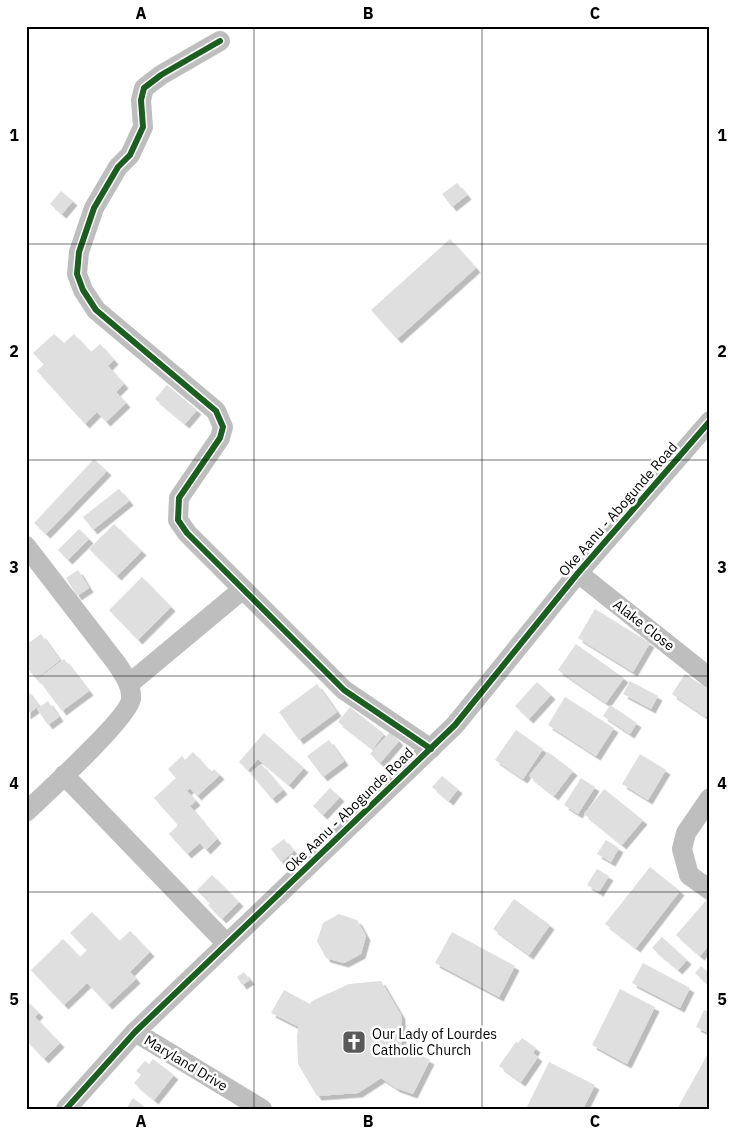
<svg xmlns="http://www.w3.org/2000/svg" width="736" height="1135" viewBox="0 0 736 1135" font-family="'IBM Plex Sans',sans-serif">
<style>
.building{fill:#dfdfdf;filter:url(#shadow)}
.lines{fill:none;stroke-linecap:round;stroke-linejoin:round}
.street{stroke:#bebebe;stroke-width:20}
.cycleway-casing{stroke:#fff;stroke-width:9}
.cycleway{stroke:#1b5e20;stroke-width:6}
.grid{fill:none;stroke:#000;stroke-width:1;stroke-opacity:0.55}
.labels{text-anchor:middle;stroke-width:5;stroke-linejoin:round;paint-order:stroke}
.street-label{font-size:14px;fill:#000;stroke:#fff}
.poi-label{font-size:14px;fill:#000;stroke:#fff;text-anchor:start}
.neatline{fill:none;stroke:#000;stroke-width:2}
.grid-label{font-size:16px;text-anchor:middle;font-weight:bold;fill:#000}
</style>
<defs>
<filter id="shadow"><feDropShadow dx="4.5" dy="4.5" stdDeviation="0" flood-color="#0004"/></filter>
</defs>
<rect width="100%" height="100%" fill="#fff"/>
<path class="building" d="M457,183L467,195L452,207L442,194Z
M61,191L73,201L62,214L50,204Z
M450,239L476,268L397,339L371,310Z
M54,334L64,343L74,334L91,352L100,344L114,360L108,366L124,384L116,392L126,403L106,422L97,412L85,424L37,371L44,364L33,353Z
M167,385L197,410L185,424L155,399Z
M94,459L107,471L46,534L34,523Z
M119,489L129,501L93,530L83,517Z
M114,524L142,551L117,576L89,549Z
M79,529L89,539L68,560L58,550Z
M78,570L89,588L77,596L66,578Z
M142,577L171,607L138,640L109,610Z
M595,609L650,643L633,672L578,638Z
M41,634L60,660L36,679L26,666V645Z
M576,644L624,678L606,703L558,670Z
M64,659L89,691L62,711L38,679Z
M685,674L710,690V712L706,717L672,694Z
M630,681L658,696L651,709L623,694Z
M537,682L551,695L529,719L515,706Z
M317,684L337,712L299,740L279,712Z
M26,689L39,706L26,715Z
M565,697L614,728L596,756L548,725Z
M48,701L59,717L48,725L37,709Z
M610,705L637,723L630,734L603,716Z
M350,707L384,734L373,749L338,722Z
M516,730L543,749L523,779L495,760Z
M390,732L399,741L380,763L370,754Z
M264,733L304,768L289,785L258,759L248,770L239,762Z
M329,740L344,761L323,777L307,756Z
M193,752L207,768L212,771L214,769L220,775L197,796L190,788L187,791L196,801L190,806L217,839L206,850L200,843L187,854L169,834L178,825L154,798L176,778L168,769L182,756L185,760Z
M548,752L573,771L554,796L529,776Z
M640,754L666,770L648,800L622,784Z
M261,764L283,790L272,799L250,773Z
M442,776L458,789L449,801L432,787Z
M581,778L595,787L578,814L564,805Z
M330,788L340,797L323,815L313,806Z
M604,789L643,820L622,845L584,814Z
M284,839L294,851L281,862L271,849Z
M606,840L619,848L611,862L597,854Z
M650,867L680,891L636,948L605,924Z
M597,869L609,876L599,892L587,885Z
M212,875L239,902L222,919L208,905L210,904L197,890Z
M710,896V944L700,956L676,935Z
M514,899L550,925L529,955L493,929Z
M92,912L119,941L130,931L150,952L130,972L136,979L108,1005L87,983L64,1005L31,970L63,939L80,957L87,950L70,933Z
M339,914L357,920L366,936L361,954L344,963L326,958L317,941L323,923Z
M452,932L515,966L499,997L435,963Z
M662,937L687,960L678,970L652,948Z
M643,963L690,988L680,1008L632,983Z
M701,966L710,974V987L695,973Z
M244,972L250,980L242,985L237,977Z
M381,981L401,1015L402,1045L430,1060L413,1094L396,1088L381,1078L358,1093L317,1096L298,1064L297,1035L299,1027L271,1013L284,990L310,1004L312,1001L349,984Z
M620,989L655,1007L627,1064L592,1045Z
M26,1000L39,1013L35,1017L60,1043L44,1059L26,1040Z
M704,1010L710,1012V1034L696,1027Z
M522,1038L536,1048L533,1053L538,1057L521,1082L499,1066L516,1042L518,1043Z
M710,1050V1109H677Z
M153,1059L174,1075L154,1100L134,1083L141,1075L136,1071L145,1061L149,1064Z
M549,1062L595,1085L583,1109H526Z
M133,1098L147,1109H126Z"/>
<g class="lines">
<path class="street" d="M220,41L161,75L144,88L141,100L143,127L130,155L118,167L94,208L79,252L77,274L83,290L96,310L216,411L223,427L220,438L179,498L178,520L187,533L344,690L431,749
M26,546L117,664C124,675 132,686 131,699C129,717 44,795 26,812
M578,573L710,678
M129,684L243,589
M64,775L227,944
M710,798L686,833L682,849L689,875L710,890
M135,1032L262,1109
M66,1109L135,1032L455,725L578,573L710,421"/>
<g class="cycleway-casing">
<path id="cycleway" d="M220,41L161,75L144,88L141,100L143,127L130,155L118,167L94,208L79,252L77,274L83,290L96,310L216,411L223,427L220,438L179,498L178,520L187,533L344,690L431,749
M66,1109L135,1032L455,725L578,573L710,421"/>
</g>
<use href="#cycleway" class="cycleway"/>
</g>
<path class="grid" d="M254,26V1109M482,26V1109M26,244H710M26,460H710M26,676H710M26,892H710"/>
<defs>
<g id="church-square" transform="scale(1.25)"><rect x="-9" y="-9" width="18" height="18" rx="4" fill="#595959" stroke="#fff"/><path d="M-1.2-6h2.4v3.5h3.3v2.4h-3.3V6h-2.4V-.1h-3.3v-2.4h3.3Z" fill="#fff"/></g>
</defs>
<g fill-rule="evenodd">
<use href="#church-square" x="354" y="1042"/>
</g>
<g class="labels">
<g class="street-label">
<text transform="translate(618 509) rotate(-49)" y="5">Oke Aanu - Abogunde Road</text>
<text transform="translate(644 625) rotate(38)" y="5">Alake Close</text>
<text transform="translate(349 810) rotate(-44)" y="5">Oke Aanu - Abogunde Road</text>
<text transform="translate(186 1063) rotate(31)" y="5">Maryland Drive</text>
</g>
<g class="poi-label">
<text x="372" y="1039">Our Lady of Lourdes<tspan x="372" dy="16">Catholic Church</tspan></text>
</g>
</g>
<rect width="736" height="1135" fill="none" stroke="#ffffff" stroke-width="55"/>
<rect x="28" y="28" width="680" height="1080" class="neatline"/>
<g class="grid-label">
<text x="141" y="19">A</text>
<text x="368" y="19">B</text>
<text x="595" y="19">C</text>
<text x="14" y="141">1</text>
<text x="722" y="141">1</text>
<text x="14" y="357">2</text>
<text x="722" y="357">2</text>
<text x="14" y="573">3</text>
<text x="722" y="573">3</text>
<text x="14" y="789">4</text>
<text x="722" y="789">4</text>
<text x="14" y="1005">5</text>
<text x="722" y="1005">5</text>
<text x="141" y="1127">A</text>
<text x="368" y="1127">B</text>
<text x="595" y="1127">C</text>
</g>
</svg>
